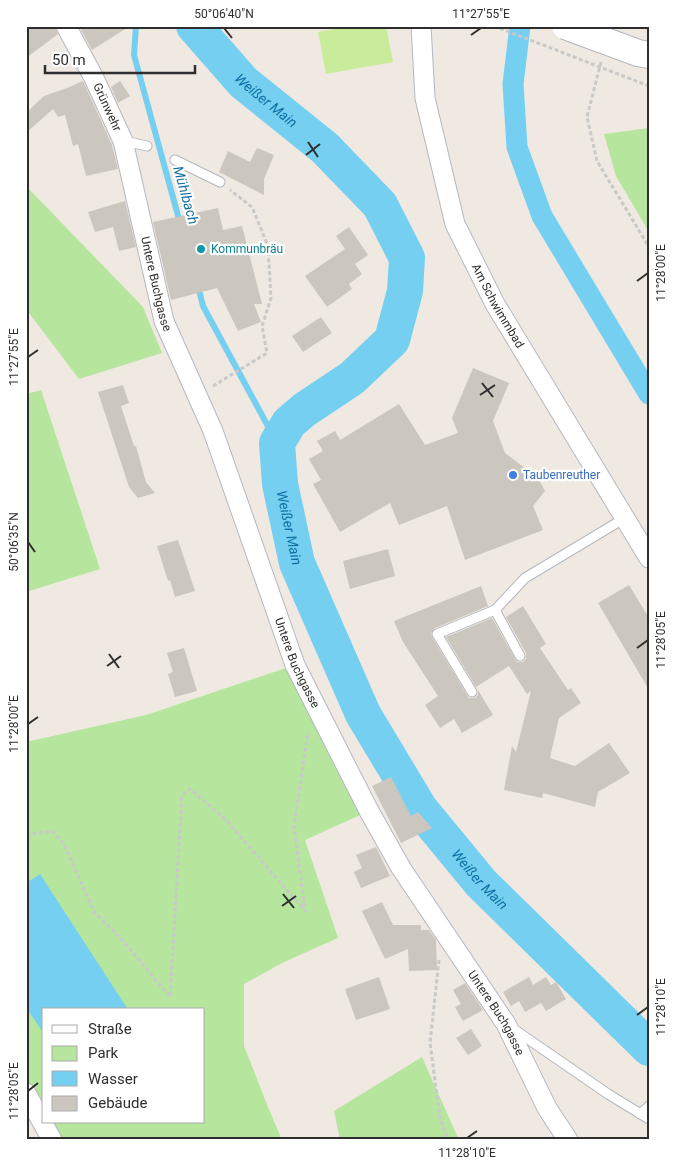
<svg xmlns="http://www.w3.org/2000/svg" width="675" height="1166" viewBox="0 0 675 1166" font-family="Roboto,sans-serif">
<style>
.green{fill:#b6e59e;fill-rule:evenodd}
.pitch{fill:#c9ec9a}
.water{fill:#75cff0}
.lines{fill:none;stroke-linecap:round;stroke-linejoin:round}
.stream{stroke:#75cff0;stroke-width:6}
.canal{stroke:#75cff0;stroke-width:21}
.river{stroke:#75cff0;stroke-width:36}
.building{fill:#cbc7bf}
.lane-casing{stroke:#b4b7c1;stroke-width:11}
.street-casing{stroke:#b4b7c1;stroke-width:21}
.path{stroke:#c9c9c9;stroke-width:3;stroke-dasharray:4 2.5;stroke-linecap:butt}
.lane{stroke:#fff;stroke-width:9}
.street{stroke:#fff;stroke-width:19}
.secondary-bridge-casing{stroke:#b4b7c1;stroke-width:28;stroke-linecap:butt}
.secondary-bridge{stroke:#fff;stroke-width:26}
.ticks{fill:none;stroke:#2e2e2e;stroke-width:2}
.culture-dot{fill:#0f9aa8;stroke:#fff;stroke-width:2}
.shop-dot{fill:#3f7fe0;stroke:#fff;stroke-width:2}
.labels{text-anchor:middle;stroke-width:4.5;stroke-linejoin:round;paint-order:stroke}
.street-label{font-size:12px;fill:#2e2e2e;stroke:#fff}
.culture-label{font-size:12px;fill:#0d838f;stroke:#fff;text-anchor:start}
.shop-label{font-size:12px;fill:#366cbe;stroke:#fff;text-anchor:start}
.water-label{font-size:14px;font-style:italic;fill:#0d6fa3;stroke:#fff}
.neatline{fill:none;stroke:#2e2e2e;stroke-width:2}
.ticks-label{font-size:12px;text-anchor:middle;fill:#2e2e2e}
</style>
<rect width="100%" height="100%" fill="#efe9e1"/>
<path class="green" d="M649,128V232L616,176L604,134Z
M26,186L143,307L162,353L79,379L26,309Z
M41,390L100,569L26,592V394Z
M295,665L369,811L305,840L338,938L284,962L244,984V1046L268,1107L282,1140H52L26,1093V742L146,715ZM44,1010H204V1122H44Z
M422,1057L459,1140H340L334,1111Z"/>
<path class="pitch" d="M348,26H386L393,62L326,74L318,32Z"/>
<path class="water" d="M40,874L127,1008L125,1010H44V1034L26,1007V883Z"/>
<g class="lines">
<path class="stream" d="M136,26L134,55L180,223
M198,286L203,306L277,443"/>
<path class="canal" d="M520,26L513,84L517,147L542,216L649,394"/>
<path class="river" id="s1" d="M194,26L243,82L325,148L380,205L407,258L405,291L392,340L352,378L304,410L289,423L277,443L280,484L297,563L363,714L420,809L481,883L649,1048"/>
</g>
<path class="building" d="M26,26H55L58,34L26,58Z
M79,26H130L92,50Z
M83,81L112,145L118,169L86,176L78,144L73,146L65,115L58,117L53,109L26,133V113L44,96L67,88Z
M120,81L130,96L118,103L111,87Z
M257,148L274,155L264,179V195L219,172L228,151L250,162Z
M125,201L136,247L119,251L113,227L95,232L88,212Z
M218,208L223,230L242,226L262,304H254L261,322L238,331L217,288L171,300L153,222Z
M349,227L368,255L355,264L362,274L349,284L352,289L327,307L305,276L345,249L336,236Z
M321,317L332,333L303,352L292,336Z
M473,368L509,383L493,421L505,453L538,478L545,491L533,506L543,530L465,560L447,506L399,525L390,503L340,532L313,484L321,480L309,459L323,451L317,441L335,431L340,440L399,404L425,445L458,433L452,418Z
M123,385L129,403L121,406L134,446H136L146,482L155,493L138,498L129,487L98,392Z
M178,540L195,591L175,597L170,580L168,581L157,546Z
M388,549L395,576L350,589L343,561Z
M629,585L649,618V690L598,603Z
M481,586L488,606L435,628L431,633L432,637L467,695L469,698H475L478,695V690L493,715L462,733L454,719L440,728L425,705L438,696L403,642L394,621Z
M523,606L546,644L540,648L568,690L571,688L581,703L559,718L550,758L575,766L609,743L630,773L598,792L595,807L543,793L542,798L504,790L512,746L516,752L531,691L527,694L509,666L476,687L446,637L492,618L515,659L517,662H523L526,659V653L506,617Z
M184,648L197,691L175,697L168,674L173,672L167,653Z
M391,777L411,816L418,812L432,828L401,843L372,786Z
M376,847L390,876L361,888L354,872L362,868L356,855Z
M382,902L393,925H421V930H429L436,940L437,970L409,971L408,949L385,959L362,911Z
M379,977L390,1009L356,1020L345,989Z
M529,977L533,985L546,977L551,985L556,982L566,999L546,1011L541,1003L525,1012L519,1001L511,1006L503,992Z
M465,983L483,1010L463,1021L455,1007L461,1004L453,990Z
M471,1029L482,1046L468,1055L456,1038Z"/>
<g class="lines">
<g class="lane-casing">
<path id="lane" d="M124,141L147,146
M175,160L220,182
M495,610L520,656
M472,692L437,634L495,610L525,578L625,518
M512,1028L608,1094L649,1119
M640,1114L649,1106"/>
</g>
<g class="street-casing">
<g id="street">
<path id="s2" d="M66,26L94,78L123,141L164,321L213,431L295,665L369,811L401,868L506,1024L547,1108L568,1140"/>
<path id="s3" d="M421,26L425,98L455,224L495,304L649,558"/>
<path d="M26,1093L52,1140"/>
</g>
</g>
<path class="path" d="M494,26L649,86
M601,62L587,117L597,161L649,247
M213,386L267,353L262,326L271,298L268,246L252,207L230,190
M26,835L52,831L64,844L94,912L119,936L170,997L182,795L190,789L226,820L305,911L294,826L308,732
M439,960L430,1043L440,1118L448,1140"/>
<use href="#lane" class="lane"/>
<use href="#street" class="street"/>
<g class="secondary-bridge-casing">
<path id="secondary-bridge" d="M565,26L638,53L649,55"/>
</g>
<use href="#secondary-bridge" class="secondary-bridge"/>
</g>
<path class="ticks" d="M224,28L232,38M471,35L481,28M308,142L318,157M306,155L320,144M637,281L648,273M28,357L38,350M482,383L493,397M480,395L495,385M28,542L35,552M637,648L648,640M109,654L119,668M107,666L121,656M28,724L38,717M283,894L294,908M282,906L296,896M637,1015L648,1007M28,1091L38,1083M467,1138L477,1131"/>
<circle class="culture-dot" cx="201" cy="249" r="5"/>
<circle class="shop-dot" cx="513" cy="475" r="5"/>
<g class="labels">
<g class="street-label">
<text dy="4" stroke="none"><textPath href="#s2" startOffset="91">Grünwehr</textPath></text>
<text dy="4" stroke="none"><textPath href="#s2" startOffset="275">Untere Buchgasse</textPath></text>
<text dy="4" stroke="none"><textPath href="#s3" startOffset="294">Am Schwimmbad</textPath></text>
<text dy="4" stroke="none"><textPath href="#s2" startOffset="680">Untere Buchgasse</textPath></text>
<text dy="4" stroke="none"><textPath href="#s2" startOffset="1084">Untere Buchgasse</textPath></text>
</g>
<g class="culture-label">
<text x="211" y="253">Kommunbräu</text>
</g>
<g class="shop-label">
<text x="523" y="479">Taubenreuther</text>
</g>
<g class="water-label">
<text dy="5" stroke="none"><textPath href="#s1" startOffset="104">Weißer Main</textPath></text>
<text transform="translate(186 195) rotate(74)" y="5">Mühlbach</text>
<text dy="5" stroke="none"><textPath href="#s1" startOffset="644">Weißer Main</textPath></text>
<text dy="5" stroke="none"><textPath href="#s1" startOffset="1048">Weißer Main</textPath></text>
</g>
</g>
<rect width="675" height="1166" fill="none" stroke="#ffffff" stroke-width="55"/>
<rect x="42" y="1008" width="162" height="115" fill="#ffffff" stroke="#ababab"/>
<rect x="52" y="1025" width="25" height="8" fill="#ffffff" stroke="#ababab"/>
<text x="88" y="1034" font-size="15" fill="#2e2e2e">Straße</text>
<rect x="52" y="1046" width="25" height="15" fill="#b6e59e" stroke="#ababab"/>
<text x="88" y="1058" font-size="15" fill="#2e2e2e">Park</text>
<rect x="52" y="1071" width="25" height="15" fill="#75cff0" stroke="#ababab"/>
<text x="88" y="1084" font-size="15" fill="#2e2e2e">Wasser</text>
<rect x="52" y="1096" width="25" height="15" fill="#cbc7bf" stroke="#ababab"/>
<text x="88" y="1108" font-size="15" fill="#2e2e2e">Gebäude</text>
<path d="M45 65v8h150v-8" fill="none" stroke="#2e2e2e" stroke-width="2.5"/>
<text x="52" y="65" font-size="15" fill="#2e2e2e" stroke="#ffffff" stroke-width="4" paint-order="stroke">50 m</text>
<rect x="28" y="28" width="620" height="1110" class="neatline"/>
<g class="ticks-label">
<text x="224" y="18">50°06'40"N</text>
<text x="481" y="18">11°27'55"E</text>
<text transform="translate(661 273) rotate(-90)" y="4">11°28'00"E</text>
<text transform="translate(14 357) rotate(-90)" y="4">11°27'55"E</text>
<text transform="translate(14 542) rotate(-90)" y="4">50°06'35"N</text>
<text transform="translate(661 640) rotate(-90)" y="4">11°28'05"E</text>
<text transform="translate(14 724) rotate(-90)" y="4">11°28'00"E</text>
<text transform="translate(661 1007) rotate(-90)" y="4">11°28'10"E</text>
<text transform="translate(14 1091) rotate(-90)" y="4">11°28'05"E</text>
<text x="467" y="1157">11°28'10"E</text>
</g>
</svg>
